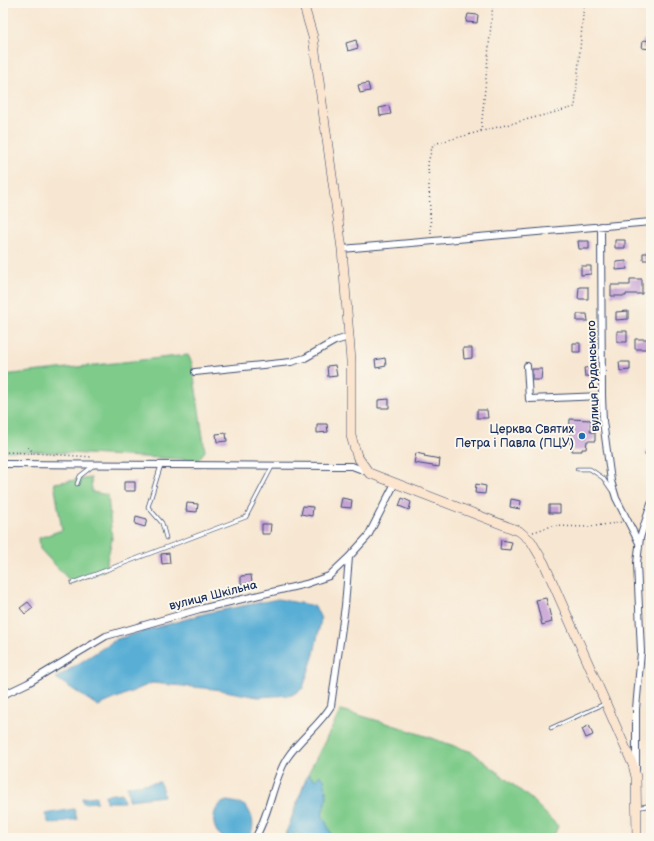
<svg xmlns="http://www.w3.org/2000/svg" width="654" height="841" viewBox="0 0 654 841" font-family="'Balsamiq Sans',sans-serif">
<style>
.green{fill:#7ecb8a;stroke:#4c7d74}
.water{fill:#58aed5;stroke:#3a6e9a}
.building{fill:#c19ad3}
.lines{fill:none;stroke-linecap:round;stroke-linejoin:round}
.lane-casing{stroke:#3c4b6f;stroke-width:4.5}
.street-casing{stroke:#3c4b6f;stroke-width:8}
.secondary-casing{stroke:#3c4b6f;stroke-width:10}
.path{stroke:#3c4b6f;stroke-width:1.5;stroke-dasharray:1 3;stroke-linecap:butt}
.lane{stroke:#fff;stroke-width:3}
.street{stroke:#fff;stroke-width:6}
.secondary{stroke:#fbe5cf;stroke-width:9}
.poi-dot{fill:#1f6fb2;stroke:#fbf7ec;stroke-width:1.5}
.labels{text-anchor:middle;stroke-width:4;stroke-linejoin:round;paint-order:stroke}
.street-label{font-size:12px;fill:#1b2f5e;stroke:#fbf7ec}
.poi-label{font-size:12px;fill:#1b2f5e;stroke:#fbf7ec;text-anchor:end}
</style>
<rect width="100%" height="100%" fill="#fbf7ec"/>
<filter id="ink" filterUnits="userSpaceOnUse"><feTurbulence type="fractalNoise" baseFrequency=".025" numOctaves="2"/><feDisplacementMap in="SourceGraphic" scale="8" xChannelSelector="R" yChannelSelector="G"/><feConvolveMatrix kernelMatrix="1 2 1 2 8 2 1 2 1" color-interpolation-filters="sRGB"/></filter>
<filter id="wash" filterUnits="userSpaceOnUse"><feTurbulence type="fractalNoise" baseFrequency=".012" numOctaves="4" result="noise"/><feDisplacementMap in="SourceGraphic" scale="16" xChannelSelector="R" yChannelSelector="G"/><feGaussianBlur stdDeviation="0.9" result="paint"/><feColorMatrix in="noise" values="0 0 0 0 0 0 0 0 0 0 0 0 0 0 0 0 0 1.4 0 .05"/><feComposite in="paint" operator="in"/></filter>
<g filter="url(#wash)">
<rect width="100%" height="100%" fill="#f7e7d2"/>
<path class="green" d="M188,355L192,363L205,451L198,460L30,451H3V375Z
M91,478L92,492L108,495L112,539L105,570L72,583L40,549L39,538L62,530L54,483Z
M341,710L393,725L472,752L531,799L558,826L553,838H284L308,774Z"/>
<path class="water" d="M278,599L315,606L321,619L314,654L303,688L292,695L258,697L214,689L152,683L98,706L56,678L117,639L207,613Z
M308,774L315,780L320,775L324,779L327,796L322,814L333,838H308L300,833L286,835Z
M160,782L164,796L129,800L127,786Z
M122,793L124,802H106L105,795Z
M96,796L97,802L83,803L82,798Z
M227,801C233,802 241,803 245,806C253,813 258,834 244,838C242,839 238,838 235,838C232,838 226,839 223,837C210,831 210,805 227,801Z
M74,809L77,819L49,824L45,814Z"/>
<g id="blocks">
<path class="building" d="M468,14L478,15L477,23L466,22Z
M356,40L358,48L348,51L346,43Z
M643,40L651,41V49L642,48Z
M368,83L370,91L360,93L358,85Z
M389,106L391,114L380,116L379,108Z
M615,240H625V248H615Z
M578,241H589V249H579Z
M643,253H651V260H643Z
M626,261L627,269L616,270V262Z
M581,266H591V274L581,275Z
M630,279H642V294H626V296H611V285H630Z
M579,287H588V299H578Z
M628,311V319L616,320V312Z
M577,314H587L588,321H577Z
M617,331H627V342H617Z
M635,339H649V349H635Z
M573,343H580V352H573Z
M463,348H472V358L464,359Z
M385,358L386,366L376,368L375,360Z
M619,362H630V370L620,371Z
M335,365L337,376L328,377L327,366Z
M595,367V376H585L584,368Z
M532,369H542L541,380H532Z
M389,399V408H378V400Z
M477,410H487L488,418H477Z
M570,419L591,420L590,432H595V441H587L586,449H582V451H572L573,443H569Z
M317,424H327L328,432L317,433Z
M226,433L227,441L217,442L216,434Z
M651,439V457L645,455Z
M416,453L425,455L424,456L440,459L439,467L414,463Z
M124,482H135V491H124Z
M476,484L486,486L485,494L475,493Z
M342,498L352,500L351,508L340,507Z
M402,498L411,502L409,510L399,506Z
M511,499L521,501L520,509L510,507Z
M187,503L198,504L197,512L186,511Z
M549,505H560V513H549Z
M303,506L313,507L312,516L301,514Z
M136,516L147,519L145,527L135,524Z
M262,524H271L270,534H262Z
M501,540L512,542L510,550L500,549Z
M169,553L170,563L162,564L161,554Z
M251,575L252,583L241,584V576Z
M546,598L552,622L542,625L536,600Z
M28,602L33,608L25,614L20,608Z
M589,725L593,735L586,738L582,729Z"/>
</g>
</g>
<g filter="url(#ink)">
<use href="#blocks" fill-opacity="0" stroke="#3c4b6f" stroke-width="1"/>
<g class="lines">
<g class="lane-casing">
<path id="lane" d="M161,465L148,507L162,523L166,538
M577,469H590L603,478L612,491
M77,484L80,476L94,465
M72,583L246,517L273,465
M551,728L604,704
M637,808L651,805"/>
</g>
<g class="street-casing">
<path id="street" d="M601,226L602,396L603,421L611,481L616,498L639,543
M342,249L651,222
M527,366L529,399L602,396
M195,372L291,362L305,358L335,341L349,337
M3,464L342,466H352L368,472
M3,695L28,683L106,636L200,609L306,584L329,576L349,557L368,536L395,483
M636,769V709L641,652L637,563L640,538L651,504
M255,838C270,814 272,782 287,758C300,738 319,726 331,706L345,606L349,557"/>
</g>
<g class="secondary-casing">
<path id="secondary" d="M303,3L313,37L342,249L351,361V436L357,456L369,473L519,531L531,541L544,563L633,765L636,777L637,838"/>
</g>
<path class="path" d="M481,131L493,3
M431,234L428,163L433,144L575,107L584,3
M28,447L34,453L92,457
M3,452L34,453
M533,532L552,526L589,527L622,522"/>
<use href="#lane" class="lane"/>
<use href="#street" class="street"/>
<use href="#secondary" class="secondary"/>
</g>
</g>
<circle class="poi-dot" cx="582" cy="436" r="4"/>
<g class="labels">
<g class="street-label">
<text transform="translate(593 376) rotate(-92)" y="4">вулиця Руданського</text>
<text transform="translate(213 595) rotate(-14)" y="4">вулиця Шкільна</text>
</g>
<g class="poi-label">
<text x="574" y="433">Церква Святих<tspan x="574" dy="14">Петра і Павла (ПЦУ)</tspan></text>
</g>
</g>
<rect width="654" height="841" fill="none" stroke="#fbf7ec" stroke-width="16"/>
</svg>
